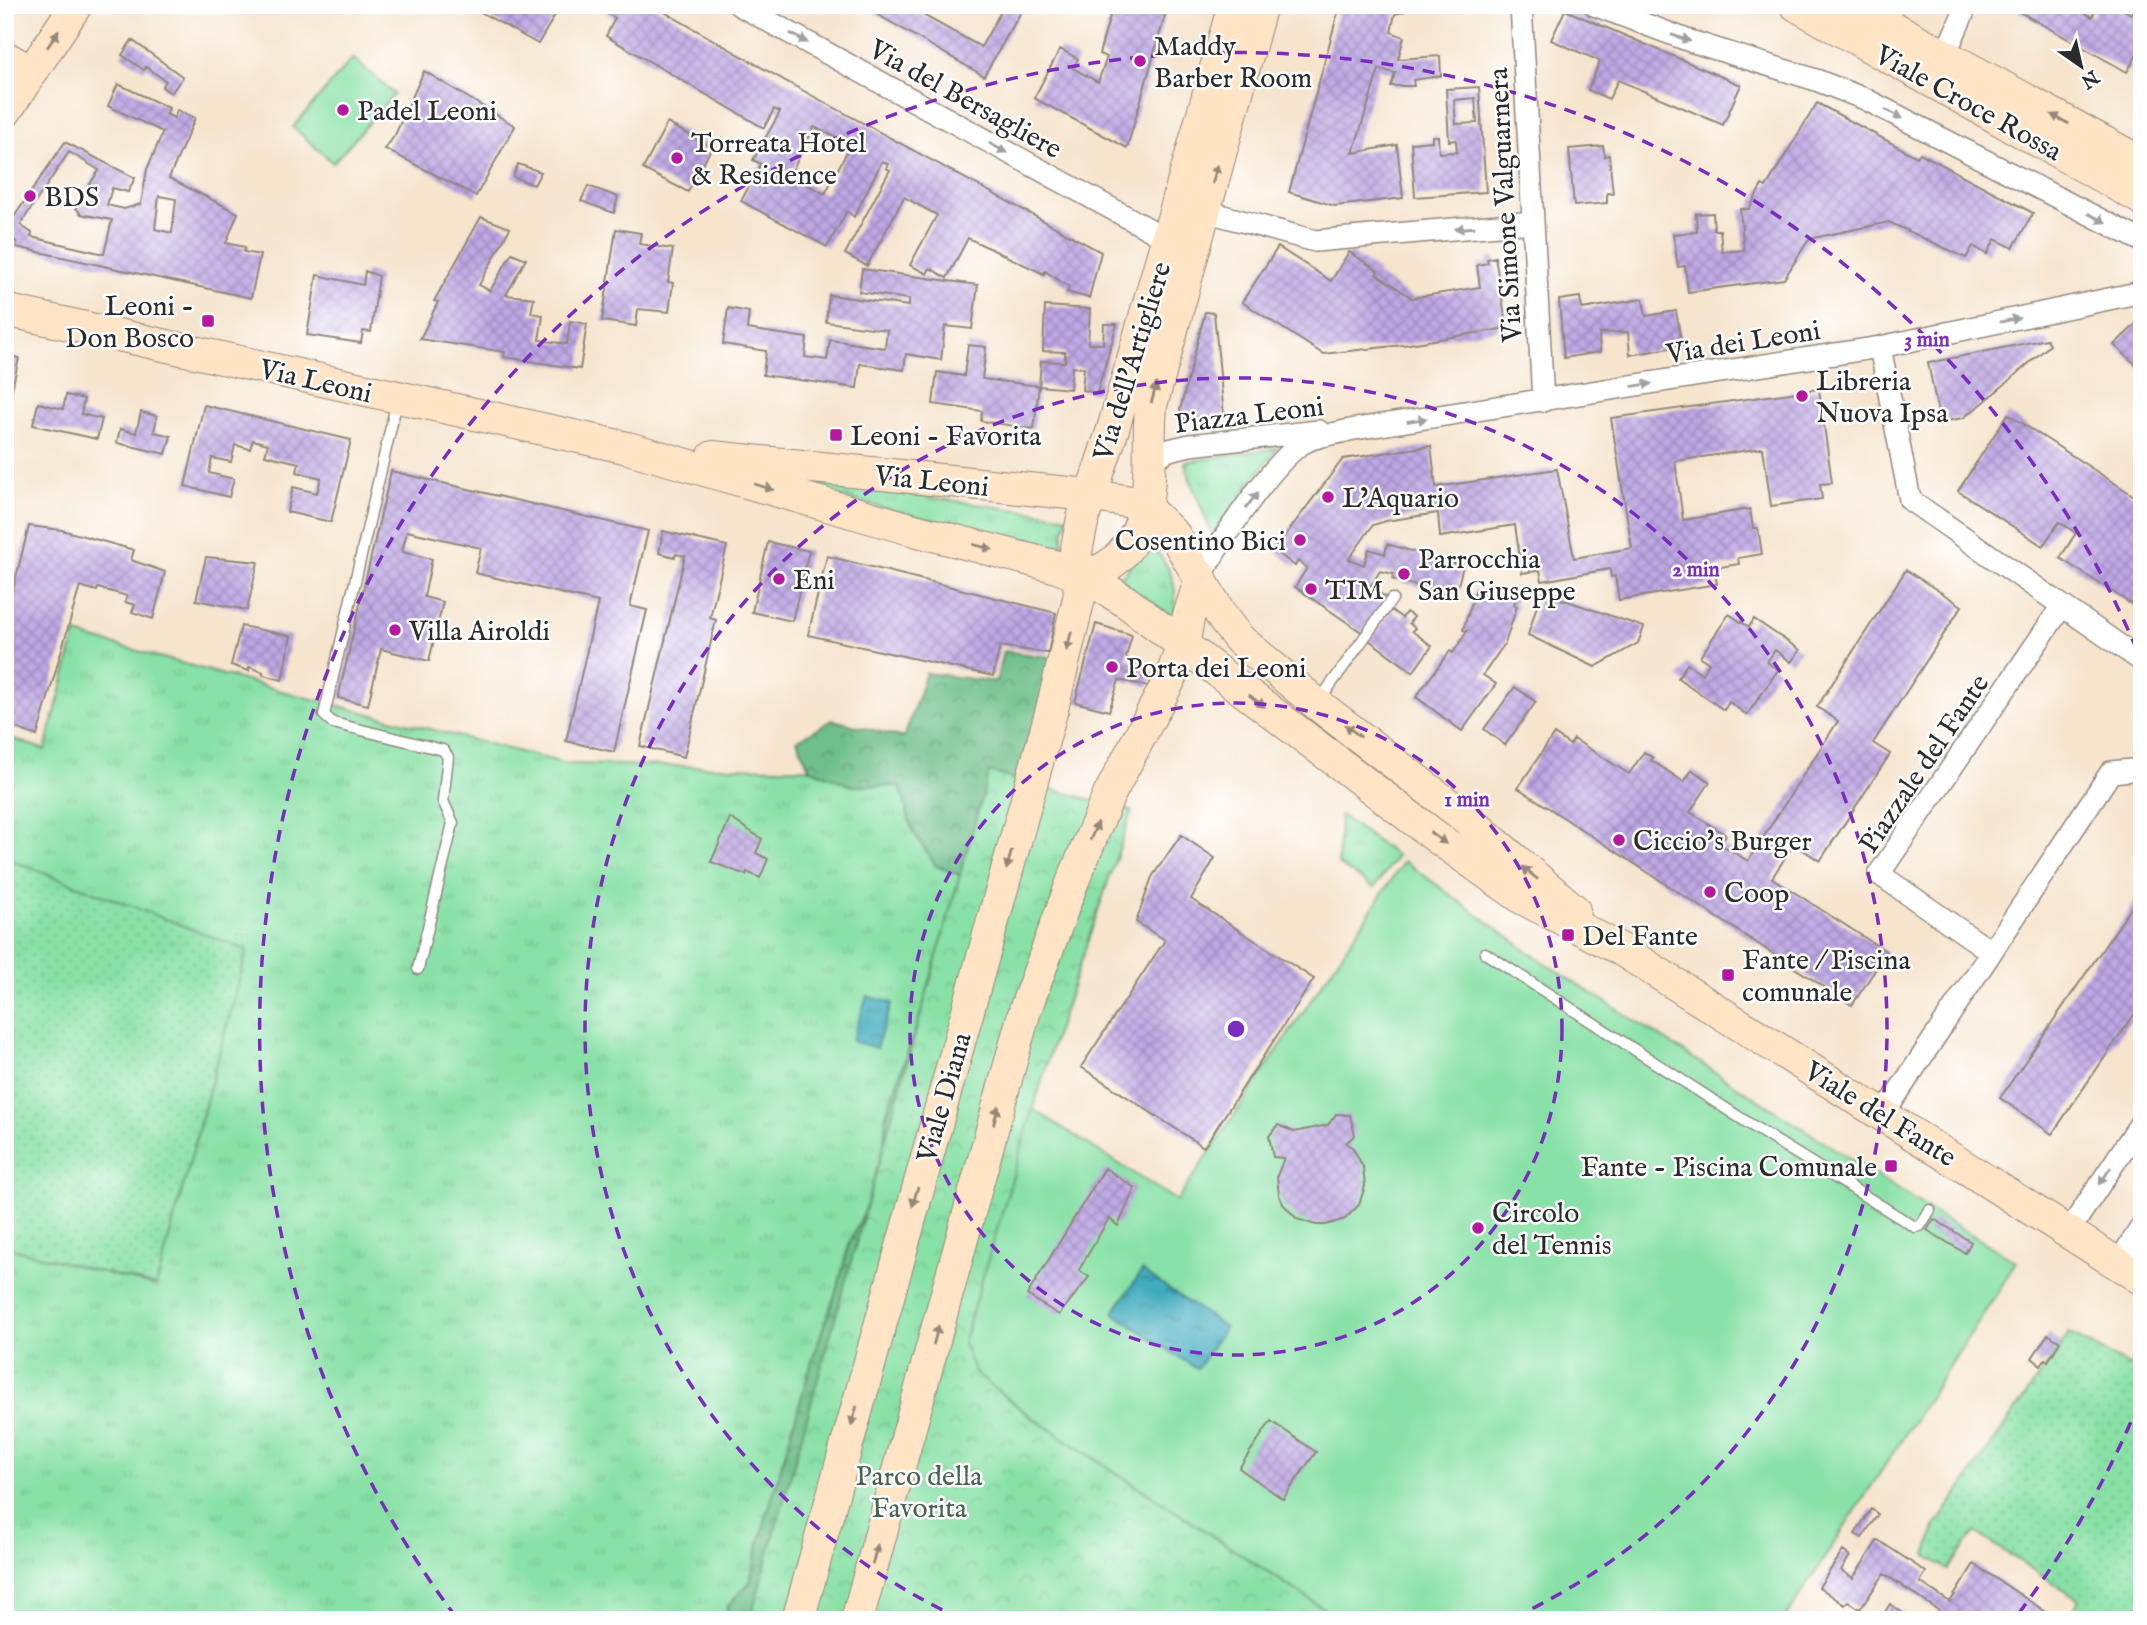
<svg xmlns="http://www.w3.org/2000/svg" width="2147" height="1625" viewBox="0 0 2147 1625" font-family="'IM FELL English',serif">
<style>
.grass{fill:url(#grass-tufts);stroke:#5a8668;stroke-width:2}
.forest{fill:url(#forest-crowns);stroke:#4c755b;stroke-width:2}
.park{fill:url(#park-crowns);stroke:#5a8668;stroke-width:2}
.garden{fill:url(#garden-dots);stroke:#5a8668;stroke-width:2}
.pitch{fill:#88e1a6;stroke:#5a8668;stroke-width:2}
.water{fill:url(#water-ripples);stroke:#356b74;stroke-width:2}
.building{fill:url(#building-cross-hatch);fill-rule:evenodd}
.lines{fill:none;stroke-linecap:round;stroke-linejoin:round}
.lane-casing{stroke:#90887c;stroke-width:13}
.street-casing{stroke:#90887c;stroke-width:24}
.secondary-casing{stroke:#90887c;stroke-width:34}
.lane{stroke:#fff;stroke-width:10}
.street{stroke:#fff;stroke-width:21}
.secondary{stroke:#ffe4c6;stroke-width:32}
.oneway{fill:#a0a0a0}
.oneway2{fill:#958878}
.ring{fill:none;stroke:#7b2cbf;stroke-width:3.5;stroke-dasharray:12 9}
.poi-dot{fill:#b5179e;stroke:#fff;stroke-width:2.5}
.labels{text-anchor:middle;stroke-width:5;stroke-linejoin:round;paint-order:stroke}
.poi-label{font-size:28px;fill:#2b2b2b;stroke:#fff;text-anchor:start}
.street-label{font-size:28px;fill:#2b2b2b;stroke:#fff}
.park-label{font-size:28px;fill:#476250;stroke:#fff}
.centre{fill:#7b2cbf;stroke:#fff;stroke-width:3.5}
.ring-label{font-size:21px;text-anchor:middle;font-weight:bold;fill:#7b2cbf;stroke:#fff;stroke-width:5;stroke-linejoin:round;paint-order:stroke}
</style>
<defs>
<pattern id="grass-tufts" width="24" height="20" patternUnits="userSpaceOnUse" patternTransform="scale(1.75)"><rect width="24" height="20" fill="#88e1a6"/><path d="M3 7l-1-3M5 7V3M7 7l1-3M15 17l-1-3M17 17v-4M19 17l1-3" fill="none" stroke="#76c18f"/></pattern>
<pattern id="forest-crowns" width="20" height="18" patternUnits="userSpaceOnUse" patternTransform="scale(1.75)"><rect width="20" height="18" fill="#6ebf8b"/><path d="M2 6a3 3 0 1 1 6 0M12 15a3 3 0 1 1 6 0" fill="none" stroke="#5b9b72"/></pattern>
<pattern id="park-crowns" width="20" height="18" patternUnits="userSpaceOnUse" patternTransform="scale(1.75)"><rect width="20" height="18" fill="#88e1a6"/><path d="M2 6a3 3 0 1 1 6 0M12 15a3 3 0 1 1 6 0" fill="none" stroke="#76c18f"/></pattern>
<pattern id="garden-dots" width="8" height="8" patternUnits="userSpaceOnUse" patternTransform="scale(1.75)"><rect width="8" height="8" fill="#88e1a6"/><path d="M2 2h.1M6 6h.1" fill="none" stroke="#76c18f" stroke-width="1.8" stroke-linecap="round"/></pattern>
<pattern id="water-ripples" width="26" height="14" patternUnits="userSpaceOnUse" patternTransform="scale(1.75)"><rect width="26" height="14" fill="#3fabbe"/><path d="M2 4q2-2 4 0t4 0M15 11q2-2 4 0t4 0" fill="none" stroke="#358b9b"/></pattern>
<pattern id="building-cross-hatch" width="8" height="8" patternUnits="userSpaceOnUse" patternTransform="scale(1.75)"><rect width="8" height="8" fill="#bea8e5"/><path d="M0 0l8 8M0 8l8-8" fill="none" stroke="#9b89ba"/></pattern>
</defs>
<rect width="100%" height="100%" fill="#fff"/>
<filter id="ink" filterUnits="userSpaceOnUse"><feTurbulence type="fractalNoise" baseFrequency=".0143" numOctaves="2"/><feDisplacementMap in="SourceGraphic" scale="14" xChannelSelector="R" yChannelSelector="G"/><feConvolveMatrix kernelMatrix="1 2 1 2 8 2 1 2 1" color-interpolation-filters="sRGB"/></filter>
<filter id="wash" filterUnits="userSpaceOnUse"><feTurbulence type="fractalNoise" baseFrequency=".00686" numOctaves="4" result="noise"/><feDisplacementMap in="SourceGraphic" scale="28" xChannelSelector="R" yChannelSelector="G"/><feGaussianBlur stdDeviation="1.57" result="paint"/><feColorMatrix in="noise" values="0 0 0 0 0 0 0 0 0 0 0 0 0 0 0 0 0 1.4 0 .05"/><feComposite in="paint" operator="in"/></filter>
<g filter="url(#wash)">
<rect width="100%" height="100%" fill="#f6e4cd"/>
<path class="grass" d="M1277,448L1212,534L1190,479L1185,462Z
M800,479L1069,517L1064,529L1061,552L799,487Z
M1147,540C1171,566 1179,583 1174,619L1119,578L1126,572Z
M76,634L300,696L567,764L989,772L750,1620H5V1247L156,1286L247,951L5,858V736L45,750Z
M1340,815L1397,856L1374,888L1338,864Z"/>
<path class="forest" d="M1003,651L1058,658L784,1620H728L727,1607L750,1582L760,1539L815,1351L838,1286L849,1244L865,1211L884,1146L886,1115L923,1007L960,875L936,866L912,830L900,786H852L809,768L797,740L833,720L904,738L926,673L996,682Z"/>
<path class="park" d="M989,772L1132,811L1054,1040L964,1343L975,1373L1031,1417L1341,1620H750Z"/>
<path class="garden" d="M5,858L247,950L156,1286L5,1247Z
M2069,1333L2129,1366L2142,1349V1620H2066L2079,1600L1975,1532L1948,1570L1926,1555L1936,1525Z"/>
<path class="pitch" d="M353,58L394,94L333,163L293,127Z
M1404,861L1543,962L1930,1210L2016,1261L1998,1292L1784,1620H1341L1032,1417L975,1373L963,1343L1033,1109L1177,1201Z"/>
<path class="water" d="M867,996L892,1003L876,1048L852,1041Z
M1142,1271L1225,1327L1197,1369L1113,1313Z"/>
<g id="blocks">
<path class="building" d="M468,5H561L538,44Z
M611,5H652L789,83L1101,252L1089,298L1067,292L1069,287L1045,271L1044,274L968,238L947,278L930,268L927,274L910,265L937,215L904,197L867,266L845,254L890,170L886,168L888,164L882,161L854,217L847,211L827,247L741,201L761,164L753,160L780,112L774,109L764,128L606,36L615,18L606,13ZM814,127L851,144L825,194L790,175Z
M861,5H905L981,47L1004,6L1009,9L1012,5H1025L984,76Z
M1113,5H1168L1127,148L1034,98L1060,49L1078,59L1073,68L1098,82L1107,57L1099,54Z
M1340,5H1418L1419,7L1395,14L1391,32L1404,37L1398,59L1440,56L1441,76L1413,80L1414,86H1391L1395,73L1379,69L1353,153L1397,145L1403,198L1335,206L1289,192Z
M2021,5H2072L2092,17L2098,5H2115L2131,14L2135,5H2142V46L2127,72L2018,11Z
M1565,10L1741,85L1723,125L1618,80L1609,99L1588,90L1600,61L1551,40Z
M132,40L183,77L171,93L162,87L166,81L146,67L144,70L122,55Z
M424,71L515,126L476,196L385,149L395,135Z
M118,84L169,108L166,114L174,118L177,110L195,118L169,178L238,213L226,243L245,247L244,252L260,255L251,298L16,247L17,243L5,230L65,142L135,178L128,192L112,188L107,205L124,209L141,204L147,169L163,132L108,106ZM69,152L99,170L75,207L81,214L112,220L104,254L31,237L32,233L20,225ZM159,196L176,199L172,233L155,229Z
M1479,87L1486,192L1415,197L1411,143L1432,141V136H1438L1439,153L1457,152L1456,140L1449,141L1446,89ZM1475,98L1477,123L1456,124L1454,100Z
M1817,103L1917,157L1920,153L2033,213L2013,248L1995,239L1987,254L1973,246L1966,258L1889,222L1809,239L1784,279L1688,292L1685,266L1678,267L1673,234L1697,232L1696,214L1713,213L1714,230H1720L1722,252L1744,250L1740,209H1749L1762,185L1766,187Z
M667,123L712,147L688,192L643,169Z
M1603,146L1605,156L1609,155L1613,194L1607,193V203L1574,206L1569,149Z
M518,164L541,172L534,185L513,177Z
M588,186L618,197L614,213L581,201Z
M481,217L510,228L479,285L490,291L512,253L526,259L506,295L534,298L531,313L543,315L539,340L567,344L570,321L587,324L580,369L504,357L505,352L420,339L438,302L434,301Z
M616,229L641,233L639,244L673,249L668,282L673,283L669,312L638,309L636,326L602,321Z
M1278,247L1331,281L1349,252L1378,271L1376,274L1412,298L1480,287L1477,265L1488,263L1487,259L1495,257L1507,328L1403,345L1323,354L1242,302Z
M862,269L978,285L972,329L945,326L941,360L906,354L904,370L860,364L857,388L763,375L766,351L723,344L728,308L749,312L747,329L807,338L805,357L827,360L830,340L885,348L887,330L826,322L829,295L909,306V299L859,292Z
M365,271L379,276L371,332L363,331L361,343L307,335L317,275L363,285Z
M1580,297L1582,309L1643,299L1646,316L1676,311L1682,346L1630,355L1628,332L1599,333L1600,352L1564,358L1559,300Z
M1045,306L1090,309L1088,344H1103L1104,324H1117L1097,393L1082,390L1084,368L1072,367L1070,389L1039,386L1034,429L981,421L982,411L933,404L937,372L964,376L968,345L986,347L982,379L1039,386L1041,361L1065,362V352L1043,351Z
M1205,312L1214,313L1224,415L1185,419L1180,410Z
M2142,318V370L2114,345Z
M2047,339L2050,345L1983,403L1963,418L1940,422L1928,363Z
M5,355L19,358L6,415L5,414Z
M1819,389L1832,483L1820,484L1822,499L1771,506L1763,448L1675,461L1683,520L1750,509L1753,528H1758L1762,554L1738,558L1739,564L1714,568L1717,584L1619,600L1615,576L1611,577L1610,569L1542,581L1540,570L1522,573L1515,525L1440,537L1438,513L1386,521L1373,525L1349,559L1364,565L1369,549L1385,554L1387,544L1463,566L1455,597L1392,579L1394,574L1380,571L1370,587L1387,598L1363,633L1295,587L1307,568L1298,561L1295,566L1274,550L1343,459L1431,446L1436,487L1557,469L1574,558L1632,548L1611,418Z
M66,395L84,399L81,414L102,419L97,439L33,425L38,403L63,409Z
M204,405L351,440L331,522L287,512L293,487L317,493L321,478L297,472L299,463L265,455L268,444L253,440L250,449L235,445L231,462L212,458L209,473L234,479L229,497L185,486Z
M141,412L157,416L154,432L171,436L166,454L117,443L120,429L136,433Z
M2008,414L2142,501V611L2060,558L2076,533L2059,522L2043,546L1958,491Z
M391,471L648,531L630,606L647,610L614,752L566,741L598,602L475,573L481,548L407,531L402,552L432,559L424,597L443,602L429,661L381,649L368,705L338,698Z
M29,526L62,530L134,550L131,560L165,572L153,619L132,612L135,605L125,602L127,596L98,588L97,591L80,586L37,736L5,724V620Z
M663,531L727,546L710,618L716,620L684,757L640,746L685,556L676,554L675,557L659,553Z
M768,542L809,551L792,621L752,612Z
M827,556L1056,613L1048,653L1000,646L993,676L808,635Z
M206,557L258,562L247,610L196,600Z
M1906,570L1962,606L1873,743L1890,754L1820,861L1794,844L1772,878L1887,952L1852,1005L1518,788L1554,734L1570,745L1574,739L1629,774L1644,752L1653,758L1651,760L1684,782L1692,770L1710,782L1690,812L1726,835L1720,844L1748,861L1838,721L1817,707Z
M1476,589L1486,592L1487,589L1516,598L1514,605L1517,606L1505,643L1483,675L1496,684L1462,731L1416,697L1450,651L1453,653L1467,631L1463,630Z
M1541,592L1644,627L1638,643L1595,667L1528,635Z
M1391,610L1402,618L1406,612L1414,617L1409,623L1415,628L1412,631L1432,646L1413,672L1369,640Z
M1729,614L1749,627L1754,619L1800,650L1791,662L1775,650L1767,662L1778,670L1747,715L1729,702L1724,710L1678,678L1687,664L1702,674L1709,663L1700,657Z
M1096,624L1132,635L1126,657L1152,677L1148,686L1119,680L1109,711L1075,702Z
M241,626L291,636L282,680L263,675V672L249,667V671L231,665Z
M1515,687L1536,702L1505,745L1484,729Z
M730,818L762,839L756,853L768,859L760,878L747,872L746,875L711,862Z
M1181,835L1215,858L1191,899L1314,979L1204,1147L1081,1067L1165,940L1136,922L1152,877Z
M2142,892V1003L2052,1134L2000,1098Z
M1336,1114L1350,1115L1355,1135L1346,1143L1353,1148L1363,1167L1365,1186L1359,1205L1345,1219L1326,1225H1316L1297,1219L1283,1204L1279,1195L1277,1176L1284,1158L1273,1157L1269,1136L1278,1125L1294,1132L1328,1125Z
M1105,1168L1135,1188L1118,1226L1109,1218L1079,1270L1089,1277L1059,1315L1027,1295Z
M1934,1219L1971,1242L1965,1253L1927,1230Z
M2048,1334L2060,1342L2048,1361L2045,1359L2041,1365L2032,1358Z
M1271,1421L1316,1452L1283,1499L1239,1468Z
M1871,1509L1878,1514L1862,1538L1855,1534Z
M1878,1540L1926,1572L1920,1582L1950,1602L1974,1564L2058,1620H1953L1884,1574L1860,1609L1848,1601L1845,1605L1819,1587L1843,1551L1850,1556L1841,1570L1853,1578Z
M1890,1604L1913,1620H1880Z"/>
</g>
</g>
<g filter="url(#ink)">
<use href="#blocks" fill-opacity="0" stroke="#90887c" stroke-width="2"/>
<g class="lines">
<g class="lane-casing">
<path id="lane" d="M397,401L324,715L333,723L443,750L448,757L443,801L453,823L418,969
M1319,701L1392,599
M1485,953L1776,1141L1915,1227L1920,1226L1930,1210"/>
</g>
<g class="street-casing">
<path id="street" d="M739,5L1167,239
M1521,5L1543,401
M1594,5L1687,40L1816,80L1865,99L2142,241
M1944,57L1967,5
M1205,211L1315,241L1533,222
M1880,347L1910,500L2142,661
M1150,461L1169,450L1190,445L1319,431
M1201,577C1217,546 1277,454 1307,441C1320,435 1336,434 1349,430L1880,347L2142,292
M1990,951L1879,874L2062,606
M1883,1115L2111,772L2142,769
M2069,1231L2142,1121
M2118,1263L2142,1226"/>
</g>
<g class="secondary-casing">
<path id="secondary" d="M1796,5L2142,199
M1852,5L2142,163
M5,57L31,72
M5,112L76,5
M5,310L628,448L914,530L1054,566L1093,581L1125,601L1439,839L1522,898L1620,949L2142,1279
M713,457L1089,495L1131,502L1146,508L1175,536L1224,620L1239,639L1317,704L1466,818L1574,910
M1078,574C1095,575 1108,568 1121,555C1160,514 1146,457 1151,406L1261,5
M798,1620L1052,709L1080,594L1076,552L1083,518L1113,429L1234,5
M857,1620L1025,1010L1072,883L1109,795L1172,675L1183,645L1188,619L1201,577"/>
</g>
<use href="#lane" class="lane"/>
<use href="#street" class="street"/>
<use href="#secondary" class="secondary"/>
</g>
<defs><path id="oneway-solid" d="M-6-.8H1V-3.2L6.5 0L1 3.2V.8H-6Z" transform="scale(1.75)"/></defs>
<g class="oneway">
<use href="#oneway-solid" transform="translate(799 38) rotate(29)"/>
<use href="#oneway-solid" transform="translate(1681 38) rotate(19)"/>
<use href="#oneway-solid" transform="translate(1894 114) rotate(27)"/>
<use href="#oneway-solid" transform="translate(998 148) rotate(29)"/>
<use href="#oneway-solid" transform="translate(2097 218) rotate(27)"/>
<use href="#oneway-solid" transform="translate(1465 228) rotate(175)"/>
<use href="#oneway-solid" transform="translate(2010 320) rotate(-12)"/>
<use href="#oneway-solid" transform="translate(1642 385) rotate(-9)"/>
<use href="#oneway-solid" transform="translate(1417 420) rotate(-9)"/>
<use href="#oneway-solid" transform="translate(1252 500) rotate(-53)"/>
<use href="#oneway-solid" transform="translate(2105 1176) rotate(124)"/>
</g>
<g class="oneway2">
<use href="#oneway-solid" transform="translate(53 39) rotate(-56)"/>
<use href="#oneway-solid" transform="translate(2060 119) rotate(-152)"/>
<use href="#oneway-solid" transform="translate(1215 174) rotate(-75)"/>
<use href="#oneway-solid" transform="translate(1154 393) rotate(-75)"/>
<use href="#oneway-solid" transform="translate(764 487) rotate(17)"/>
<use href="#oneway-solid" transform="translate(983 547) rotate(15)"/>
<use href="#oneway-solid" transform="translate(1069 641) rotate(104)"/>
<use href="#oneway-solid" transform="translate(1257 701) rotate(37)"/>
<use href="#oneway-solid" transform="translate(1353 731) rotate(-142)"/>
<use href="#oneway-solid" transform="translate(1094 831) rotate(-67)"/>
<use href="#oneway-solid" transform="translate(1438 838) rotate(36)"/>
<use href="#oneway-solid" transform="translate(1009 860) rotate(106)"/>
<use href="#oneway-solid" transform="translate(1530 873) rotate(-140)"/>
<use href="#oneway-solid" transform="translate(996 1115) rotate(-75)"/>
<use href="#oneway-solid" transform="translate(915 1197) rotate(106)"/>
<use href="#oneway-solid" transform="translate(936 1335) rotate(-75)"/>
<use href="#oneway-solid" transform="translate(854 1416) rotate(106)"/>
<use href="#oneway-solid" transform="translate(875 1554) rotate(-75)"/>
</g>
</g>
<g class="ring">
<circle cx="1236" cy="1029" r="326"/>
<path d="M961 1619A651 651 0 1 1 1511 1619"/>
<path d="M2139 1403A977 977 0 0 1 2016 1617M456 1617A977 977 0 1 1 2139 655"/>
</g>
<g class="poi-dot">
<circle cx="1140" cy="61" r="7"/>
<circle cx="343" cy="110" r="7"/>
<circle cx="677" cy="158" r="7"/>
<circle cx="30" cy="196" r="7"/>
<rect x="201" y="314" width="14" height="14" rx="3.5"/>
<circle cx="1802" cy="396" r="7"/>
<rect x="829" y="428" width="14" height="14" rx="3.5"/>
<circle cx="1328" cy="497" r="7"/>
<circle cx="1300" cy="540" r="7"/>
<circle cx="1404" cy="574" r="7"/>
<circle cx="779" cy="579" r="7"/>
<circle cx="1311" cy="589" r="7"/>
<circle cx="395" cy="630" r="7"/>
<circle cx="1112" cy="667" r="7"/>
<circle cx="1619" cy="840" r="7"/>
<circle cx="1710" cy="892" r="7"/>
<rect x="1561" y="928" width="14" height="14" rx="3.5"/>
<rect x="1721" y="968" width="14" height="14" rx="3.5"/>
<rect x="1884" y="1159" width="14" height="14" rx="3.5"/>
<circle cx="1478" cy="1228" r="7"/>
</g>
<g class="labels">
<g class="poi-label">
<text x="1154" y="55">Maddy<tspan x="1154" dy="32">Barber Room</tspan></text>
<text x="357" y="120">Padel Leoni</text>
<text x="691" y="152">Torreata Hotel<tspan x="691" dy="32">&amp; Residence</tspan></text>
<text x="44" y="206">BDS</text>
<text x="194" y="315" text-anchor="end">Leoni -<tspan x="194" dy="32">Don Bosco</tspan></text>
<text x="1816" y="390">Libreria<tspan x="1816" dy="32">Nuova Ipsa</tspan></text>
<text x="850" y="445">Leoni - Favorita</text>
<text x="1342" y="507">L’Aquario</text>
<text x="1286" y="550" text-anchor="end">Cosentino Bici</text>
<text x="1418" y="568">Parrocchia<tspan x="1418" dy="32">San Giuseppe</tspan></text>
<text x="793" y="589">Eni</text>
<text x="1325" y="599">TIM</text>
<text x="409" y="640">Villa Airoldi</text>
<text x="1126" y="677">Porta dei Leoni</text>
<text x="1633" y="850">Ciccio's Burger</text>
<text x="1724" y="902">Coop</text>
<text x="1582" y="945">Del Fante</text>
<text x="1742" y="969">Fante / Piscina<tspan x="1742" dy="32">comunale</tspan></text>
<text x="1877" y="1176" text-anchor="end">Fante - Piscina Comunale</text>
<text x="1492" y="1222">Circolo<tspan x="1492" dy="32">del Tennis</tspan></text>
</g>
<g class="street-label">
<text transform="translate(966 98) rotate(29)" y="10">Via del Bersagliere</text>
<text transform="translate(1969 102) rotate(29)" y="10">Viale Croce Rossa</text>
<text transform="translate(1504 205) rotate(-93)" y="10">Via Simone Valguarnera</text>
<text transform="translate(1743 341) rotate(-9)" y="10">Via dei Leoni</text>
<text transform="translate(1131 361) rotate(-73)" y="10">Via dell'Artigliere</text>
<text transform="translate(316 380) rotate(13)" y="10">Via Leoni</text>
<text transform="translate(1249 414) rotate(-7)" y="10">Piazza Leoni</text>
<text transform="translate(932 480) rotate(6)" y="10">Via Leoni</text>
<text transform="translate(1923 763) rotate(-56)" y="10">Piazzale del Fante</text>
<text transform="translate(943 1097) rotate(-74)" y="10">Viale Diana</text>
<text transform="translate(1881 1113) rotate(32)" y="10">Viale del Fante</text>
</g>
<g class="park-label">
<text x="919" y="1485">Parco della<tspan x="919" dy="32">Favorita</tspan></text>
</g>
</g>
<circle cx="1236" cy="1029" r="10" class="centre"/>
<g class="ring-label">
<text x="1927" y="346">3 min</text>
<text x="1696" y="576">2 min</text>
<text x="1467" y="806">1 min</text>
</g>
<rect width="2147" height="1625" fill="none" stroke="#fff" stroke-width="28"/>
<g transform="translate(2081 66) rotate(146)" stroke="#ffffff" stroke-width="5" paint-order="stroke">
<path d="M0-5L12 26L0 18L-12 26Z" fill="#2b2b2b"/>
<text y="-10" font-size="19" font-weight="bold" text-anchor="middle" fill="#2b2b2b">N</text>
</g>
</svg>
